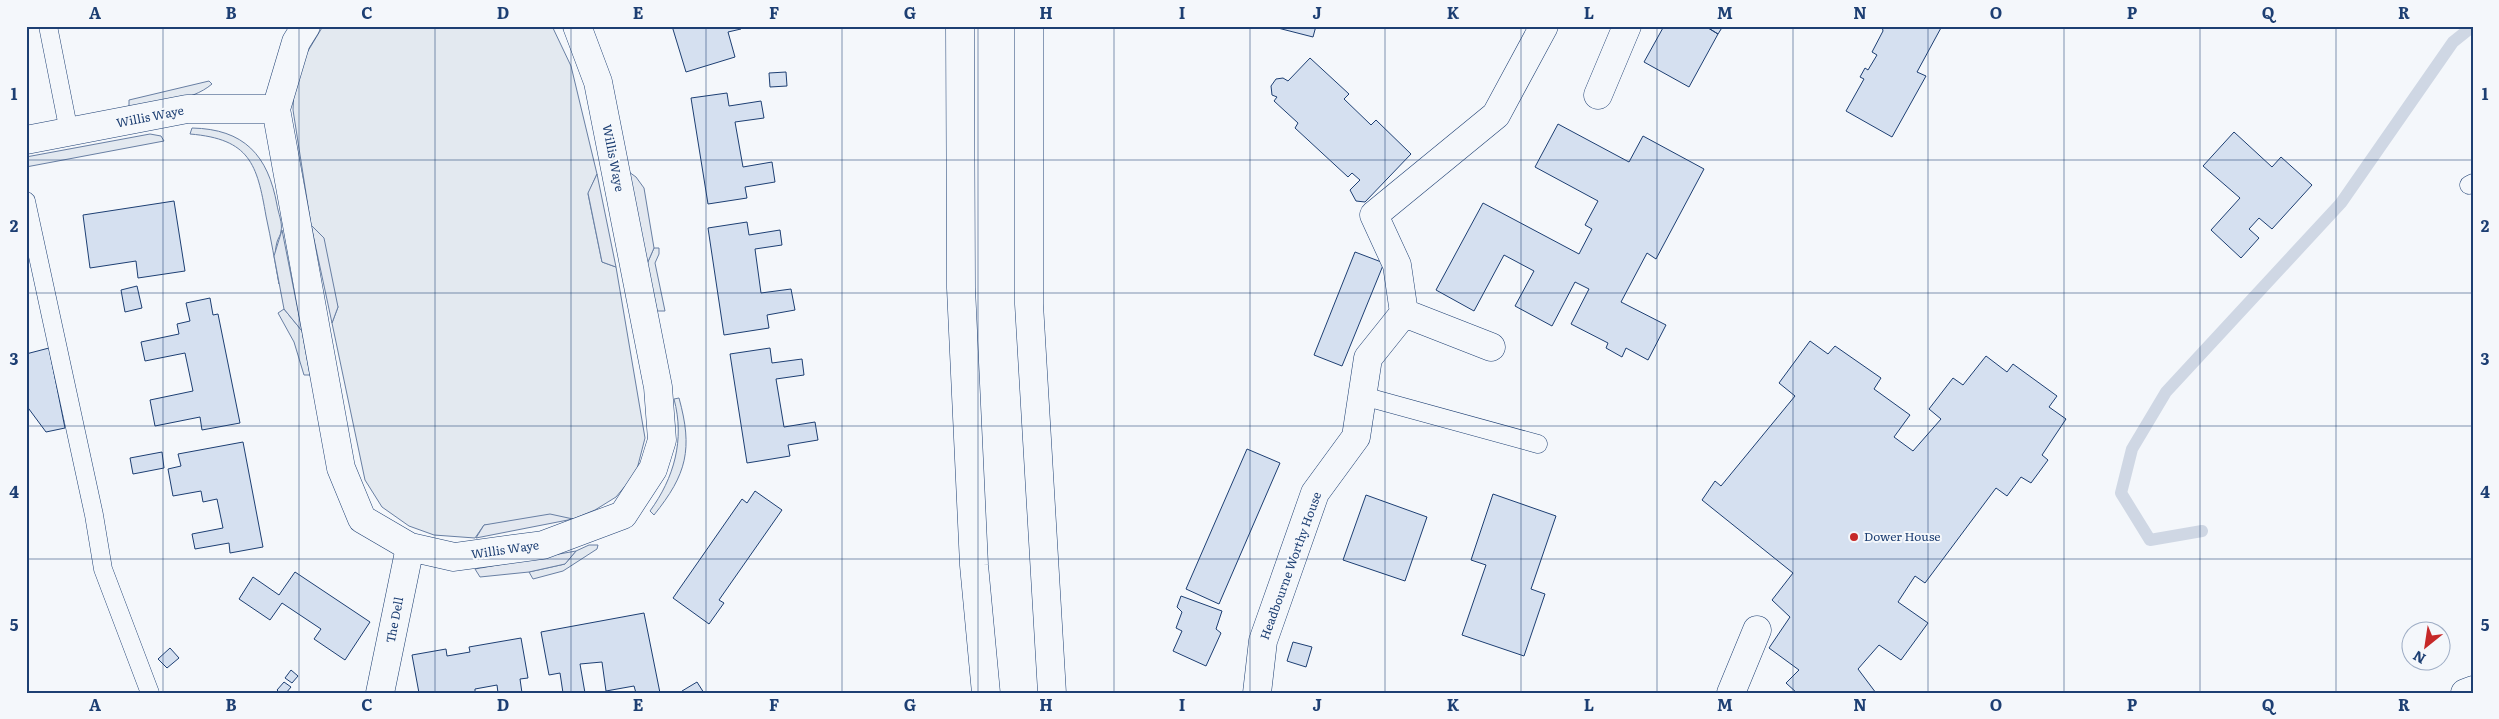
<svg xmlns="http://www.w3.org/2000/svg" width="2499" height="719" viewBox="0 0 2499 719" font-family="Literata,serif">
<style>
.green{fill:#e3e9f0;stroke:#687fa3}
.parking{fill:#e3e8f0;stroke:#687fa3}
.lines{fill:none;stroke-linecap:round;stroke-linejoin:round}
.stream{stroke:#cfd7e4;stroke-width:12}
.building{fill:#d5e0f0;stroke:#1d3f73}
.service-casing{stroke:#1d3f73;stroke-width:19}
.minor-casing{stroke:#1d3f73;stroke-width:29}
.tertiary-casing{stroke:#1d3f73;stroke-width:29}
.trunk-casing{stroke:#1d3f73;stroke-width:29}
.service{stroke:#f4f7fb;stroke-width:18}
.minor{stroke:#f4f7fb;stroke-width:28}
.tertiary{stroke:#f4f7fb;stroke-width:28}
.trunk{stroke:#f4f7fb;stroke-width:28}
.grid{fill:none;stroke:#1d3f73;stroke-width:1;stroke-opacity:0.55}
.poi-dot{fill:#c62828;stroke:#f4f7fb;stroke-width:2}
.labels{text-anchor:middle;stroke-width:4;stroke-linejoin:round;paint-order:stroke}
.street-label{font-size:12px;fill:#1d3f73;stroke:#f4f7fb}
.poi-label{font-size:12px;fill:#1d3f73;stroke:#f4f7fb;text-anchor:start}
.neatline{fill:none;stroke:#1d3f73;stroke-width:2}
.grid-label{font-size:16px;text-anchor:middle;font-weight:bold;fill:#1d3f73}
</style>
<rect width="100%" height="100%" fill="#f4f7fb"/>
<path class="green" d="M323,26H552L571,66L597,174L588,194L602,262L616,267L645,438L636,473L616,497L595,510L573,519L484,525L475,538L434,535L409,526L382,507L365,480L332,323L338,307L311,225L293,110L294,87L305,56Z
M209,81L212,84C191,102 156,103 129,108V100Z
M192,128C244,129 268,155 277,205C278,212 283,224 281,231C281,235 278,238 277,242C273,256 277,270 279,284C275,262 271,239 266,216C257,164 250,139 190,134Z
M150,134L161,136L164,141L26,167V157Z
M654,248H659V254L655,263L665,311H657L647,264Z
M284,309L302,331L310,375H304L294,342L278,313Z
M679,398C693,449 687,474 654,515L650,511C674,478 685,440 674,399Z
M589,545H598L597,549L563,571L533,579L529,572L565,564L576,551Z"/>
<path class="parking" d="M629,172L636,177L644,188L654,248L647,264Z
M597,174L616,267L602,262L588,193Z
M311,225L324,238L338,307L332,323Z
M282,230L302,331L284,309L274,256Z
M550,514L573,519L476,538L484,525Z
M576,551L565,564L529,572L480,577L475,569Z"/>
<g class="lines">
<path class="stream" d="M2202,531L2150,540L2121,493L2132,449L2166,392L2341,203L2453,42L2473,26"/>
</g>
<path class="building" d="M672,26H741V29L728,32L735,57L686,72Z
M1270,26H1316L1313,37Z
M1664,26H1705L1718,34L1689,87L1644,62Z
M1705,26H1723L1718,34Z
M1882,26H1942L1917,72L1926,76L1892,137L1846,111L1864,79L1860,77L1865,68L1868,70L1877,55L1872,52L1883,31Z
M1310,58L1349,94L1344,99L1371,125L1376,120L1411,154L1365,202L1356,201L1350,190L1360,180L1352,173L1348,177L1295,128L1298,123L1274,101L1277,97L1272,95L1271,86L1276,79L1283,78L1288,81Z
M786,72L787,86L770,87L769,73Z
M727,93L729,106L761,101L764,118L735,122L743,167L772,162L775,182L745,187L747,198L708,204L691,98Z
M1558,124L1629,162L1643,136L1704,169L1656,259L1647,253L1621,302L1666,325L1648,360L1626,348L1622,357L1606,348L1608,343L1571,324L1589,289L1575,282L1552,326L1515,306L1534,271L1504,255L1474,311L1436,290L1483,203L1579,254L1592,229L1585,225L1598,201L1535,167Z
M2234,132L2272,167L2281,157L2312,185L2272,229L2259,218L2249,229L2259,238L2241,258L2211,230L2240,198L2203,166Z
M174,201L185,271L138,278L136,261L90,268L83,215Z
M747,222L749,235L780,230L782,245L755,249L761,293L791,289L795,310L767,315L769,328L724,335L708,228Z
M1355,252L1384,263L1342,366L1314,355Z
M137,286L142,308L125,312L121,290Z
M210,298L213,315L218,314L240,423L202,430L200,417L155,426L150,400L193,391L185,353L145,361L141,342L179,334L177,324L190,321L186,303Z
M1810,341L1828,354L1835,346L1881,378L1874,389L1910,415L1894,437L1913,451L1941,419L1929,409L1953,378L1963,385L1986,356L2007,372L2013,364L2057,396L2049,407L2066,419L2042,455L2048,460L2031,483L2021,477L2007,496L1996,488L1925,583L1915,576L1898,602L1928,623L1901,660L1879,645L1858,669L1876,693H1797L1786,683L1799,670L1769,648L1790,617L1772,600L1793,573L1702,500L1715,481L1721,486L1795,396L1779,383Z
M49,348L65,428L46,432L26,405V354Z
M770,348L772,363L802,359L804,375L776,379L784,427L815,422L818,440L788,445L790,456L747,463L730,354Z
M243,442L263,547L230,553L229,543L195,549L192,534L223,528L217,499L203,502L201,491L173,496L168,469L181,466L178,454Z
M1247,449L1280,463L1219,604L1186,589Z
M162,452L164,468L133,474L130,458Z
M755,491L782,510L719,600L724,603L709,624L673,598L742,499L747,503Z
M1493,494L1556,516L1531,589L1545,594L1524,656L1462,635L1486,565L1471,560Z
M1366,495L1427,517L1405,581L1343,560Z
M295,572L370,622L345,660L314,639L321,629L282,603L270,620L239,599L253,577L279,595Z
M1181,596L1222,611L1216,629L1221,633L1206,666L1173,651L1182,631L1176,628L1182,612L1177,607Z
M644,613L660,693H636L634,686L606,691L602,662L580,664L585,693H563L560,673L549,675L541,632Z
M521,638L528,678L520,679L522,693H498L497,685L475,689V693H419L412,655L446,649L447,656L470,652L469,647Z
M1293,642L1312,647L1306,667L1287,661Z
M170,648L179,658L167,668L158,659Z
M291,670L298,676L292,683L285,678Z
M284,682L291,687L286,693H280L277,690Z
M697,682L704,693H683L682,691Z"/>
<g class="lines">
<g class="service-casing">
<path id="service" d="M48,26L69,132
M2469,185L2473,183
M26,201L94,515L103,569L150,693
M1363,396L1538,444"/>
</g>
<g class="minor-casing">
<path id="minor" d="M306,26L296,42L276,109L341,468L362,519L410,547L454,557L543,545L623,515L653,469L662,440L658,387L598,82L577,26
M1598,95L1627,26
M26,140L187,109H276
M1404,313L1397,265L1374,215L1496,115L1544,26
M380,693L410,547
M1257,693L1263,641L1315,493L1356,437L1368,358L1404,313L1491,347
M1731,693L1757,630"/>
</g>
<g class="tertiary-casing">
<path id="tertiary" d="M2465,693L2473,690"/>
</g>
<g class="trunk-casing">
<path id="trunk" d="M960,26L961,288L974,565L986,693
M1029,26V304L1052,693"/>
</g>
<use href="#service" class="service"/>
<use href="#minor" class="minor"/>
<use href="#tertiary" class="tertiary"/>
<use href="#trunk" class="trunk"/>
</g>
<path class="grid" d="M163,26V693M299,26V693M435,26V693M571,26V693M706,26V693M842,26V693M978,26V693M1114,26V693M1250,26V693M1385,26V693M1521,26V693M1657,26V693M1793,26V693M1928,26V693M2064,26V693M2200,26V693M2336,26V693M26,160H2473M26,293H2473M26,426H2473M26,559H2473"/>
<circle class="poi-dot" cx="1854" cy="537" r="5"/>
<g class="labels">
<g class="street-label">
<text transform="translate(150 117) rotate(-11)" y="4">Willis Waye</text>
<text transform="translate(613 158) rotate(79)" y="4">Willis Waye</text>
<text transform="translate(505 550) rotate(-8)" y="4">Willis Waye</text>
<text transform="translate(1291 566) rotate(-70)" y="4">Headbourne Worthy House</text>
<text transform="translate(395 620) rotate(-79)" y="4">The Dell</text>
</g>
<g class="poi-label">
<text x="1864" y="541">Dower House</text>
</g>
</g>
<rect width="2499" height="719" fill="none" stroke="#f4f7fb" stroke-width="55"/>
<g transform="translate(2426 646) rotate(210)"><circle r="24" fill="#f4f7fb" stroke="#9eadc5"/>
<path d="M0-4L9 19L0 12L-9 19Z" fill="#c62828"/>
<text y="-8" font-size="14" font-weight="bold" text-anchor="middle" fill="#1d3f73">N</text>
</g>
<rect x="28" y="28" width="2444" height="664" class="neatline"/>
<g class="grid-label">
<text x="95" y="19">A</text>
<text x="231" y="19">B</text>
<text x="367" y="19">C</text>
<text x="503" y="19">D</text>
<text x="638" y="19">E</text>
<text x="774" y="19">F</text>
<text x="910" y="19">G</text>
<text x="1046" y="19">H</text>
<text x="1182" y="19">I</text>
<text x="1317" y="19">J</text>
<text x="1453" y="19">K</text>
<text x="1589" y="19">L</text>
<text x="1725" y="19">M</text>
<text x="1860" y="19">N</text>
<text x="1996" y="19">O</text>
<text x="2132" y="19">P</text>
<text x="2268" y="19">Q</text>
<text x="2404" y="19">R</text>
<text x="14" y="100">1</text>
<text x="2485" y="100">1</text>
<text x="14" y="232">2</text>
<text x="2485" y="232">2</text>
<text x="14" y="365">3</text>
<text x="2485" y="365">3</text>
<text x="14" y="498">4</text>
<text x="2485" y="498">4</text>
<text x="14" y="631">5</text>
<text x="2485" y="631">5</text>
<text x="95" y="711">A</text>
<text x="231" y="711">B</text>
<text x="367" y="711">C</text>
<text x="503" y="711">D</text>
<text x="638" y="711">E</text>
<text x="774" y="711">F</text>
<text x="910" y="711">G</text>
<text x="1046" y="711">H</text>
<text x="1182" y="711">I</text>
<text x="1317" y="711">J</text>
<text x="1453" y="711">K</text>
<text x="1589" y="711">L</text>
<text x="1725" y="711">M</text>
<text x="1860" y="711">N</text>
<text x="1996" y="711">O</text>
<text x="2132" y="711">P</text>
<text x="2268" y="711">Q</text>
<text x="2404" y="711">R</text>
</g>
</svg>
